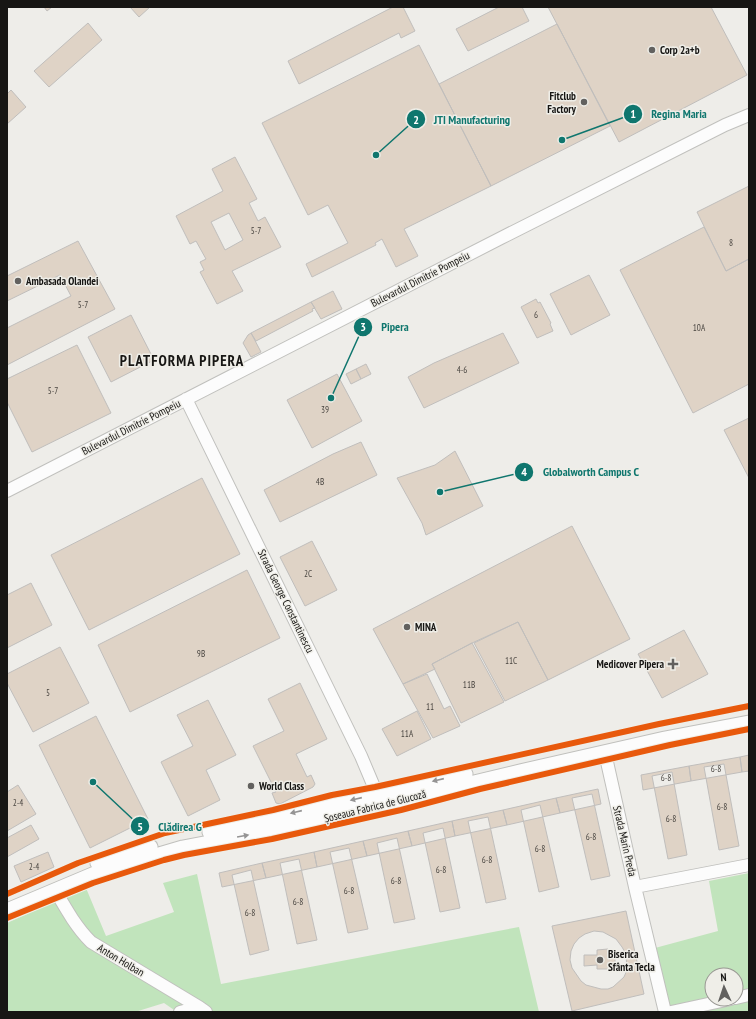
<svg xmlns="http://www.w3.org/2000/svg" width="756" height="1019" viewBox="0 0 756 1019" font-family="'PT Sans Narrow',sans-serif">
<style>
.green{fill:#c1e4bc;fill-rule:evenodd}
.building{fill:#dfd3c6;stroke:#c0bebc;fill-rule:evenodd}
.lines{fill:none;stroke-linecap:round;stroke-linejoin:round}
.minor-casing{stroke:#c0c0bd;stroke-width:14}
.major-casing{stroke:#c0c0bd;stroke-width:17}
.minor{stroke:#fcfcfc;stroke-width:12}
.major{stroke:#fcfcfc;stroke-width:15}
.cycleway-casing{stroke:#efeee8;stroke-width:8}
.cycleway{stroke:#e8590c;stroke-width:6}
.oneway{fill:#959494}
.poi-dot{fill:#62615f;stroke:#efeee8;stroke-width:1.5}
.labels{text-anchor:middle;stroke-width:3;stroke-linejoin:round;paint-order:stroke}
.number-label{font-size:9px;fill:#494540}
.poi-label{font-size:11px;font-weight:bold;fill:#171614;stroke:#efeee8;text-anchor:start}
.street-label{font-size:11px;fill:#171614;stroke:#efeee8}
.district-label{font-size:15px;font-weight:bold;letter-spacing:1px;fill:#171614;stroke:#efeee8}
.leader{fill:none;stroke:#0f766e;stroke-width:1.5}
.callout-dot{fill:#0f766e;stroke:#efeee8;stroke-width:1.5}
.mark-label{font-size:12px;text-anchor:middle;font-weight:bold;fill:#fff}
.callout-label{font-size:12px;text-anchor:middle;font-weight:bold;fill:#0f766e;stroke:#efeee8;stroke-width:3;stroke-linejoin:round;paint-order:stroke}
</style>
<rect width="100%" height="100%" fill="#eeede9"/>
<path class="green" d="M749,873V1012H669L655,948L718,931L709,881ZM712,975H736V999H712Z
M197,874L221,984L519,927L539,1012H177L164,1003L135,1012H7V923L86,888L106,936L174,912L163,883Z"/>
<path class="building" d="M44,7H52L47,11Z
M130,7H150L139,17Z
M393,7H403L415,31L401,38L399,33L299,84L288,61Z
M499,7H522L529,21L468,51L456,29Z
M548,7H711L747,75L619,142Z
M88,23L102,40L49,87L34,71Z
M557,24L610,126L491,186L439,84Z
M419,45L491,186L404,229L418,256L396,267L382,239L375,243L376,245L312,277L306,264L348,243L328,205L308,215L262,123Z
M11,90L26,107L7,124V94Z
M235,157L257,199L249,203L258,221L265,217L281,247L232,271L243,291L217,304L200,272L204,270L200,262L206,259L196,241L190,244L176,216L223,191L212,169ZM229,213L243,240L225,250L211,222Z
M749,186V259L726,271L697,212Z
M704,227L726,271L749,259V384L693,413L620,270Z
M78,241L115,309L7,365V328L71,296L60,275L7,301V276Z
M589,275L610,315L571,335L550,294Z
M333,291L342,309L321,319L311,302Z
M536,299L538,303L540,302L551,323L550,324L553,331L537,338L521,307Z
M311,302L315,308L312,309L313,311L256,341L251,333Z
M131,315L154,360L111,382L88,337Z
M251,333L261,352L251,357L243,343L248,335Z
M503,333L519,363L424,408L408,377L434,363Z
M77,345L111,413L32,452L7,402V379Z
M366,364L371,374L361,379L356,369Z
M356,369L361,379L351,384L346,374Z
M337,374L362,421L312,448L287,400Z
M749,418V478L724,430Z
M361,442L377,475L280,522L264,490L333,454Z
M455,451L483,506L426,535L422,523L397,478L435,465Z
M202,478L240,554L89,630L51,555Z
M572,526L630,639L548,680L518,622L472,643L432,664L435,669L403,684L373,629Z
M312,541L337,590L305,606L280,557Z
M247,570L280,638L130,712L98,645Z
M31,583L52,625L7,648V595Z
M518,622L548,680L505,701L474,643Z
M684,630L708,674L662,698L638,654Z
M472,643L504,702L461,723L432,664Z
M60,647L89,703L33,732L7,683V674Z
M427,674L444,709L450,706L460,726L433,738L403,684Z
M300,683L327,739L296,754L307,777L311,775L315,784L313,787L280,804L276,803L272,793L276,792L253,746L284,731L268,699Z
M208,700L236,755L206,770L220,800L188,816L161,762L193,746L177,715Z
M417,711L431,739L397,756L382,729Z
M96,716L148,819L90,848L39,745Z
M749,755V771L742,772L740,757Z
M740,757L742,772L691,781L689,766Z
M724,764L739,846L719,850L704,767Z
M689,766L691,781L643,790L641,775Z
M672,772L687,855L668,859L652,776Z
M18,785L36,814L7,831V792Z
M598,789L601,804L560,813L556,798Z
M592,794L610,876L591,880L572,798Z
M556,798L560,813L507,825L503,810Z
M540,805L559,887L539,892L521,810Z
M503,810L507,825L455,836L452,821Z
M488,817L506,899L486,903L468,821Z
M452,821L455,836L412,846L408,831Z
M31,825L39,839L7,857V838Z
M443,828L460,908L440,912L423,833Z
M408,831L412,846L367,856L363,841Z
M397,838L415,919L394,923L377,843Z
M363,841L367,856L317,867L314,852Z
M349,848L368,929L348,933L330,852Z
M48,852L54,867L21,882L14,866Z
M314,852L317,867L266,878L262,863Z
M299,859L317,940L297,944L280,863Z
M262,863L266,878L222,887L219,873Z
M251,870L269,950L250,955L232,875Z
M626,911L644,994L572,1011L552,926ZM594,931L603,932L616,939L622,947L626,954L627,970L624,977L613,987L608,989H601L586,985L581,981L572,968L570,960L571,951L574,944L579,938L585,934Z
M608,949L609,954H615V965H609V969H597V965L584,966V955H597V950Z"/>
<g class="lines">
<g class="minor-casing">
<path id="minor" d="M186,399L361,756L380,801
M7,491L501,238L725,125L749,115
M605,753L635,887L749,865
M635,887L665,1012
M55,890C66,909 76,927 91,942L199,1007L206,1012
M736,998L749,995
M180,1012L199,1007
M671,1012L731,999"/>
</g>
<g class="major-casing">
<path id="major" d="M210,832L465,774
M98,863L125,854L150,847
M7,911L95,874L183,848L273,831L520,772L665,739L749,723"/>
</g>
<use href="#minor" class="minor"/>
<use href="#major" class="major"/>
<g class="cycleway-casing">
<path id="cycleway" d="M7,894L78,863L165,833L273,810L332,795L375,787L659,724L749,706
M7,918L93,883L164,860L184,855L272,839L401,810L480,789L670,745L749,729"/>
</g>
<use href="#cycleway" class="cycleway"/>
</g>
<defs><path id="oneway-solid" d="M-6-.8H1V-3.2L6.5 0L1 3.2V.8H-6Z"/></defs>
<g class="oneway">
<use href="#oneway-solid" transform="translate(438 780) rotate(167)"/>
<use href="#oneway-solid" transform="translate(356 799) rotate(167)"/>
<use href="#oneway-solid" transform="translate(296 812) rotate(167)"/>
<use href="#oneway-solid" transform="translate(243 836) rotate(-10)"/>
</g>
<g class="poi-dot">
<circle cx="652" cy="50" r="4"/>
<circle cx="584" cy="102" r="4"/>
<circle cx="18" cy="281" r="4"/>
<circle cx="407" cy="627" r="4"/>
<path d="M671 658h4v4h4v4h-4v4h-4v-4h-4v-4h4z"/>
<circle cx="251" cy="786" r="4"/>
<circle cx="600" cy="960" r="4"/>
</g>
<g class="labels">
<g class="number-label">
<text x="256" y="234">5-7</text>
<text x="731" y="246">8</text>
<text x="83" y="308">5-7</text>
<text x="536" y="318">6</text>
<text x="699" y="331">10A</text>
<text x="462" y="373">4-6</text>
<text x="53" y="394">5-7</text>
<text x="325" y="413">39</text>
<text x="320" y="485">4B</text>
<text x="308" y="577">2C</text>
<text x="201" y="657">9B</text>
<text x="511" y="664">11C</text>
<text x="469" y="688">11B</text>
<text x="48" y="696">5</text>
<text x="430" y="710">11</text>
<text x="407" y="737">11A</text>
<text x="716" y="772">6-8</text>
<text x="666" y="781">6-8</text>
<text x="18" y="806">2-4</text>
<text x="722" y="810">6-8</text>
<text x="671" y="822">6-8</text>
<text x="591" y="840">6-8</text>
<text x="540" y="852">6-8</text>
<text x="487" y="863">6-8</text>
<text x="34" y="870">2-4</text>
<text x="441" y="873">6-8</text>
<text x="396" y="884">6-8</text>
<text x="349" y="894">6-8</text>
<text x="298" y="905">6-8</text>
<text x="250" y="916">6-8</text>
</g>
<g class="poi-label">
<text x="660" y="54">Corp 2a+b</text>
<text x="576" y="100" text-anchor="end">Fitclub<tspan x="576" dy="13">Factory</tspan></text>
<text x="26" y="285">Ambasada Olandei</text>
<text x="415" y="631">MINA</text>
<text x="664" y="668" text-anchor="end">Medicover Pipera</text>
<text x="259" y="790">World Class</text>
<text x="608" y="958">Biserica<tspan x="608" dy="13">Sfânta Tecla</tspan></text>
</g>
<g class="street-label">
<text transform="translate(420 279) rotate(-27)" y="4">Bulevardul Dimitrie Pompeiu</text>
<text transform="translate(131 427) rotate(-27)" y="4">Bulevardul Dimitrie Pompeiu</text>
<text transform="translate(286 601) rotate(64)" y="4">Strada George Constantinescu</text>
<text transform="translate(375 806) rotate(-14)" y="4">Șoseaua Fabrica de Glucoză</text>
<text transform="translate(625 841) rotate(77)" y="4">Strada Marin Preda</text>
<text transform="translate(121 960) rotate(31)" y="4">Anton Holban</text>
</g>
<g class="district-label">
<text x="182" y="366">PLATFORMA PIPERA</text>
</g>
</g>
<path class="leader" d="M562 140L633 114M376 155L416 119M331 398L363 327M440 492L524 472M93 782L140 826"/>
<g class="callout-dot">
<circle cx="562" cy="140" r="4"/>
<circle cx="376" cy="155" r="4"/>
<circle cx="331" cy="398" r="4"/>
<circle cx="440" cy="492" r="4"/>
<circle cx="93" cy="782" r="4"/>
<circle cx="633" cy="114" r="10"/>
<circle cx="416" cy="119" r="10"/>
<circle cx="363" cy="327" r="10"/>
<circle cx="524" cy="472" r="10"/>
<circle cx="140" cy="826" r="10"/>
</g>
<g class="mark-label">
<text x="633" y="118">1</text>
<text x="416" y="124">2</text>
<text x="363" y="331">3</text>
<text x="524" y="476">4</text>
<text x="140" y="831">5</text>
</g>
<g class="callout-label">
<text x="679" y="118">Regina Maria</text>
<text x="472" y="124">JTI Manufacturing</text>
<text x="395" y="331">Pipera</text>
<text x="591" y="476">Globalworth Campus C</text>
<text x="180" y="831">Clădirea G</text>
</g>
<rect width="756" height="1019" fill="none" stroke="#171614" stroke-width="16"/>
<g transform="translate(724 987) rotate(357)"><circle r="19" fill="#efeee8" stroke="#999893"/>
<path d="M0-3L7 15L0 10L-7 15Z" fill="#62615f"/>
<text y="-6" font-size="11" font-weight="bold" text-anchor="middle" fill="#171614">N</text>
</g>
</svg>
